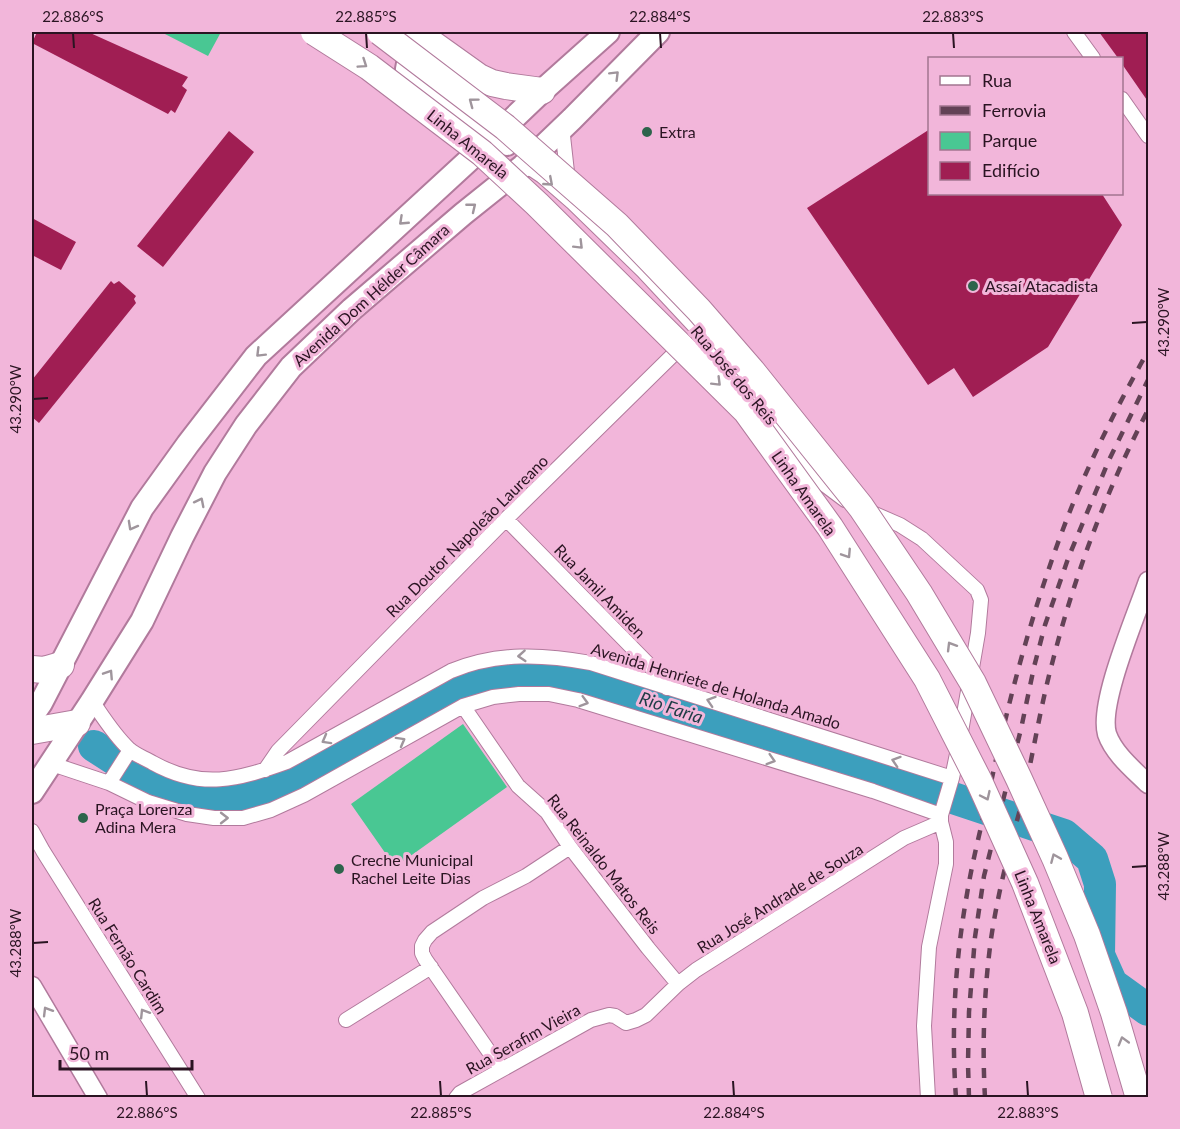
<svg xmlns="http://www.w3.org/2000/svg" width="1180" height="1129" viewBox="0 0 1180 1129" font-family="Lato,sans-serif">
<style>
.green{fill:#49c793}
.lines{fill:none;stroke-linecap:round;stroke-linejoin:round}
.river{stroke:#3c9fbd;stroke-width:32}
.building{fill:#a01e53}
.minor-casing{stroke:#b17a9c;stroke-width:16}
.tertiary-casing{stroke:#b17a9c;stroke-width:21}
.primary-casing{stroke:#b17a9c;stroke-width:26}
.motorway-casing{stroke:#b17a9c;stroke-width:28}
.minor{stroke:#fff;stroke-width:14}
.tertiary{stroke:#fff;stroke-width:18}
.primary{stroke:#fff;stroke-width:22}
.motorway{stroke:#fff;stroke-width:26}
.rail{stroke:#634256;stroke-width:4.5;stroke-dasharray:10 10;stroke-linecap:butt}
.motorway-bridge-casing{stroke:#b17a9c;stroke-width:28;stroke-linecap:butt}
.motorway-bridge{stroke:#fff;stroke-width:26}
.oneway{stroke:#9f959c}
.ticks{fill:none;stroke:#2a1422;stroke-width:2}
.poi-dot{fill:#2d644b;stroke:#f2b6da;stroke-width:2}
.labels{text-anchor:middle;stroke-width:6;stroke-linejoin:round;paint-order:stroke}
.poi-label{font-size:16px;fill:#2a1422;stroke:#f2b6da;text-anchor:start}
.street-label{font-size:16px;fill:#2a1422;stroke:#f2b6da}
.water-label{font-size:18px;font-style:italic;fill:#1e3c46;stroke:#f2b6da}
.neatline{fill:none;stroke:#2a1422;stroke-width:2}
.ticks-label{font-size:15px;text-anchor:middle;fill:#2a1422}
</style>
<rect width="100%" height="100%" fill="#f2b6da"/>
<path class="green" d="M161,32H221L208,56Z
M463,724L507,787L395,867L351,804Z"/>
<g class="lines">
<path class="river" d="M94,746L159,788L199,797L236,798L272,788L463,687L506,675L552,674L593,682L932,791L1064,835L1092,859L1100,884L1099,955L1112,984L1148,1010"/>
</g>
<path class="building" d="M37,32H88L188,77L182,86L187,90L175,113L171,110L168,114L32,43Z
M1099,32H1149V103L1122,64V58H1118Z
M930,129V194H1102L1122,225L1048,347L973,397L954,368L928,385L807,208Z
M229,131L254,152L163,267L137,246Z
M32,218L76,242L61,270L32,255Z
M111,281L114,284L119,281L136,296L134,299L136,303L39,423L32,417V380Z"/>
<g class="lines">
<g class="minor-casing">
<path id="minor" d="M1074,32L1093,58
M1122,99L1148,136
M562,127L568,181
M523,166L533,170L542,176L573,203L643,271L698,330L753,396L821,482L845,500
M868,511L900,525L922,539L977,590L981,600L978,633L958,749L952,778L941,815V822L946,842V864L929,947L924,1026L928,1098
M506,519L656,672L667,688
M92,701C103,717 114,735 129,749C135,755 145,758 153,763C202,790 237,780 287,762L451,671C497,652 543,654 591,663L952,778
M463,706L518,786L547,812L570,847L648,948L678,984
M49,763L109,783L148,802L187,814L214,818H243L271,810L304,795L463,706L493,697L519,694H549L578,700L873,791L941,815
M265,770L278,751L506,519L684,344
M109,783L130,750
M32,831L43,851L198,1098
M346,1020L431,967
M501,1069L425,959L422,953V946L425,940L432,932L483,898L526,876L570,847
M456,1098L460,1093L591,1020L609,1015L615,1016L626,1023L636,1020L646,1015L678,984L696,970L904,838L941,822"/>
</g>
<g class="tertiary-casing">
<path id="tertiary" d="M1148,581C1137,614 1098,703 1107,734C1114,754 1134,770 1148,784
M32,986L98,1098"/>
</g>
<g class="primary-casing">
<path id="primary" d="M425,49L417,52L409,58L407,69L412,79L493,138L507,144
M32,716L41,703L142,508L188,444L256,356L493,138L542,91L608,32
M32,792L92,701L142,621L182,537L215,473L246,425L291,367L352,309L463,214L523,166L572,119L658,32"/>
</g>
<g class="motorway-casing">
<path id="motorway" d="M416,32L479,77L492,83L506,86L542,91
M32,669L44,670L61,665
M32,731L77,723"/>
</g>
<use href="#minor" class="minor"/>
<use href="#tertiary" class="tertiary"/>
<use href="#primary" class="primary"/>
<use href="#motorway" class="motorway"/>
<path class="rail" d="M956,1098C951,1030 955,961 967,894C972,863 980,832 987,801C1008,701 1034,601 1072,506C1094,452 1120,401 1148,351
M969,1098L968,1064L969,1012L975,937L984,876L1021,729L1034,667L1045,625L1069,556L1109,460L1148,380
M985,1098C982,1045 984,991 991,939C996,905 1004,870 1013,837C1016,822 1021,808 1024,793C1034,749 1041,704 1053,660C1075,574 1107,489 1148,410"/>
<g class="motorway-bridge-casing">
<path id="motorway-bridge" d="M314,32L369,67L482,153L537,204L746,411L830,527L927,679L979,781L1025,883L1075,1013L1099,1098
M380,32L505,127L617,225L699,310L752,371L861,507L919,593L973,683L1019,779L1055,858L1087,935L1114,1013L1139,1098"/>
</g>
<use href="#motorway-bridge" class="motorway-bridge"/>
</g>
<defs><path id="oneway-chevron" d="M-2-3.5L2.5 0L-2 3.5" fill="none" stroke-width="1.6" stroke-linecap="round" stroke-linejoin="round" transform="scale(1.5)"/></defs>
<g class="oneway">
<use href="#oneway-chevron" transform="translate(363 64) rotate(34)"/>
<use href="#oneway-chevron" transform="translate(615 75) rotate(-45)"/>
<use href="#oneway-chevron" transform="translate(473 102) rotate(-143)"/>
<use href="#oneway-chevron" transform="translate(549 182) rotate(41)"/>
<use href="#oneway-chevron" transform="translate(472 207) rotate(-39)"/>
<use href="#oneway-chevron" transform="translate(403 221) rotate(137)"/>
<use href="#oneway-chevron" transform="translate(579 245) rotate(45)"/>
<use href="#oneway-chevron" transform="translate(260 353) rotate(135)"/>
<use href="#oneway-chevron" transform="translate(717 382) rotate(45)"/>
<use href="#oneway-chevron" transform="translate(200 502) rotate(-63)"/>
<use href="#oneway-chevron" transform="translate(132 526) rotate(119)"/>
<use href="#oneway-chevron" transform="translate(847 554) rotate(57)"/>
<use href="#oneway-chevron" transform="translate(951 646) rotate(-121)"/>
<use href="#oneway-chevron" transform="translate(522 656) rotate(176)"/>
<use href="#oneway-chevron" transform="translate(109 674) rotate(-57)"/>
<use href="#oneway-chevron" transform="translate(711 701) rotate(-162)"/>
<use href="#oneway-chevron" transform="translate(584 702) rotate(16)"/>
<use href="#oneway-chevron" transform="translate(326 740) rotate(151)"/>
<use href="#oneway-chevron" transform="translate(401 741) rotate(-29)"/>
<use href="#oneway-chevron" transform="translate(771 760) rotate(17)"/>
<use href="#oneway-chevron" transform="translate(896 761) rotate(-162)"/>
<use href="#oneway-chevron" transform="translate(986 796) rotate(65)"/>
<use href="#oneway-chevron" transform="translate(224 818)"/>
<use href="#oneway-chevron" transform="translate(1055 858) rotate(-113)"/>
<use href="#oneway-chevron" transform="translate(47 1011) rotate(-121)"/>
<use href="#oneway-chevron" transform="translate(144 1013) rotate(-122)"/>
<use href="#oneway-chevron" transform="translate(1123 1041) rotate(-106)"/>
</g>
<path class="ticks" d="M73,33L74,48M366,33L367,48M660,33L661,48M953,33L954,48M1132,323L1147,322M33,399L48,398M1132,867L1147,866M33,943L48,942M146,1081L147,1096M440,1081L441,1096M733,1081L734,1096M1027,1081L1028,1096"/>
<g class="poi-dot">
<circle cx="647" cy="132" r="6"/>
<circle cx="973" cy="286" r="6"/>
<circle cx="83" cy="818" r="6"/>
<circle cx="339" cy="869" r="6"/>
</g>
<g class="labels">
<g class="poi-label">
<text x="659" y="138">Extra</text>
<text x="985" y="292">Assaí Atacadista</text>
<text x="95" y="815">Praça Lorenza<tspan x="95" dy="18">Adina Mera</tspan></text>
<text x="351" y="866">Creche Municipal<tspan x="351" dy="18">Rachel Leite Dias</tspan></text>
</g>
<g class="street-label">
<text transform="translate(468 144) rotate(39)" y="6">Linha Amarela</text>
<text transform="translate(371 295) rotate(-42)" y="6">Avenida Dom Hélder Câmara</text>
<text transform="translate(734 375) rotate(50)" y="6">Rua José dos Reis</text>
<text transform="translate(804 493) rotate(55)" y="6">Linha Amarela</text>
<text transform="translate(467 536) rotate(-45)" y="6">Rua Doutor Napoleão Laureano</text>
<text transform="translate(600 591) rotate(46)" y="6">Rua Jamil Amiden</text>
<text transform="translate(716 686) rotate(17)" y="6">Avenida Henriete de Holanda Amado</text>
<text transform="translate(604 864) rotate(52)" y="6">Rua Reinaldo Matos Reis</text>
<text transform="translate(780 898) rotate(-32)" y="6">Rua José Andrade de Souza</text>
<text transform="translate(1038 917) rotate(68)" y="6">Linha Amarela</text>
<text transform="translate(128 956) rotate(58)" y="6">Rua Fernão Cardim</text>
<text transform="translate(523 1039) rotate(-29)" y="6">Rua Serafim Vieira</text>
</g>
<g class="water-label">
<text transform="translate(671 708) rotate(18)" y="6">Rio Faria</text>
</g>
</g>
<rect width="1180" height="1129" fill="none" stroke="#f2b6da" stroke-width="66"/>
<rect x="928" y="57" width="195" height="138" fill="#f2b6da" stroke="#a27590" stroke-width="1.5"/>
<rect x="940" y="76" width="30" height="9" fill="#ffffff" stroke="#a27590" stroke-width="1.5"/>
<text x="982" y="87" font-size="18" fill="#2a1422">Rua</text>
<rect x="940" y="106" width="30" height="9" fill="#634256" stroke="#a27590" stroke-width="1.5"/>
<text x="982" y="117" font-size="18" fill="#2a1422">Ferrovia</text>
<rect x="940" y="132" width="30" height="18" fill="#49c793" stroke="#a27590" stroke-width="1.5"/>
<text x="982" y="147" font-size="18" fill="#2a1422">Parque</text>
<rect x="940" y="162" width="30" height="18" fill="#a01e53" stroke="#a27590" stroke-width="1.5"/>
<text x="982" y="177" font-size="18" fill="#2a1422">Edifício</text>
<path d="M60 1060v9h132v-9" fill="none" stroke="#2a1422" stroke-width="3"/>
<text x="69" y="1060" font-size="18" fill="#2a1422" stroke="#f2b6da" stroke-width="4.5" paint-order="stroke">50 m</text>
<rect x="33" y="33" width="1114" height="1063" class="neatline"/>
<g class="ticks-label">
<text x="73" y="22">22.886°S</text>
<text x="366" y="22">22.885°S</text>
<text x="660" y="22">22.884°S</text>
<text x="953" y="22">22.883°S</text>
<text transform="translate(1164 322) rotate(-90)" y="5">43.290°W</text>
<text transform="translate(16 399) rotate(-90)" y="5">43.290°W</text>
<text transform="translate(1164 866) rotate(-90)" y="5">43.288°W</text>
<text transform="translate(16 943) rotate(-90)" y="5">43.288°W</text>
<text x="147" y="1118">22.886°S</text>
<text x="441" y="1118">22.885°S</text>
<text x="734" y="1118">22.884°S</text>
<text x="1028" y="1118">22.883°S</text>
</g>
</svg>
